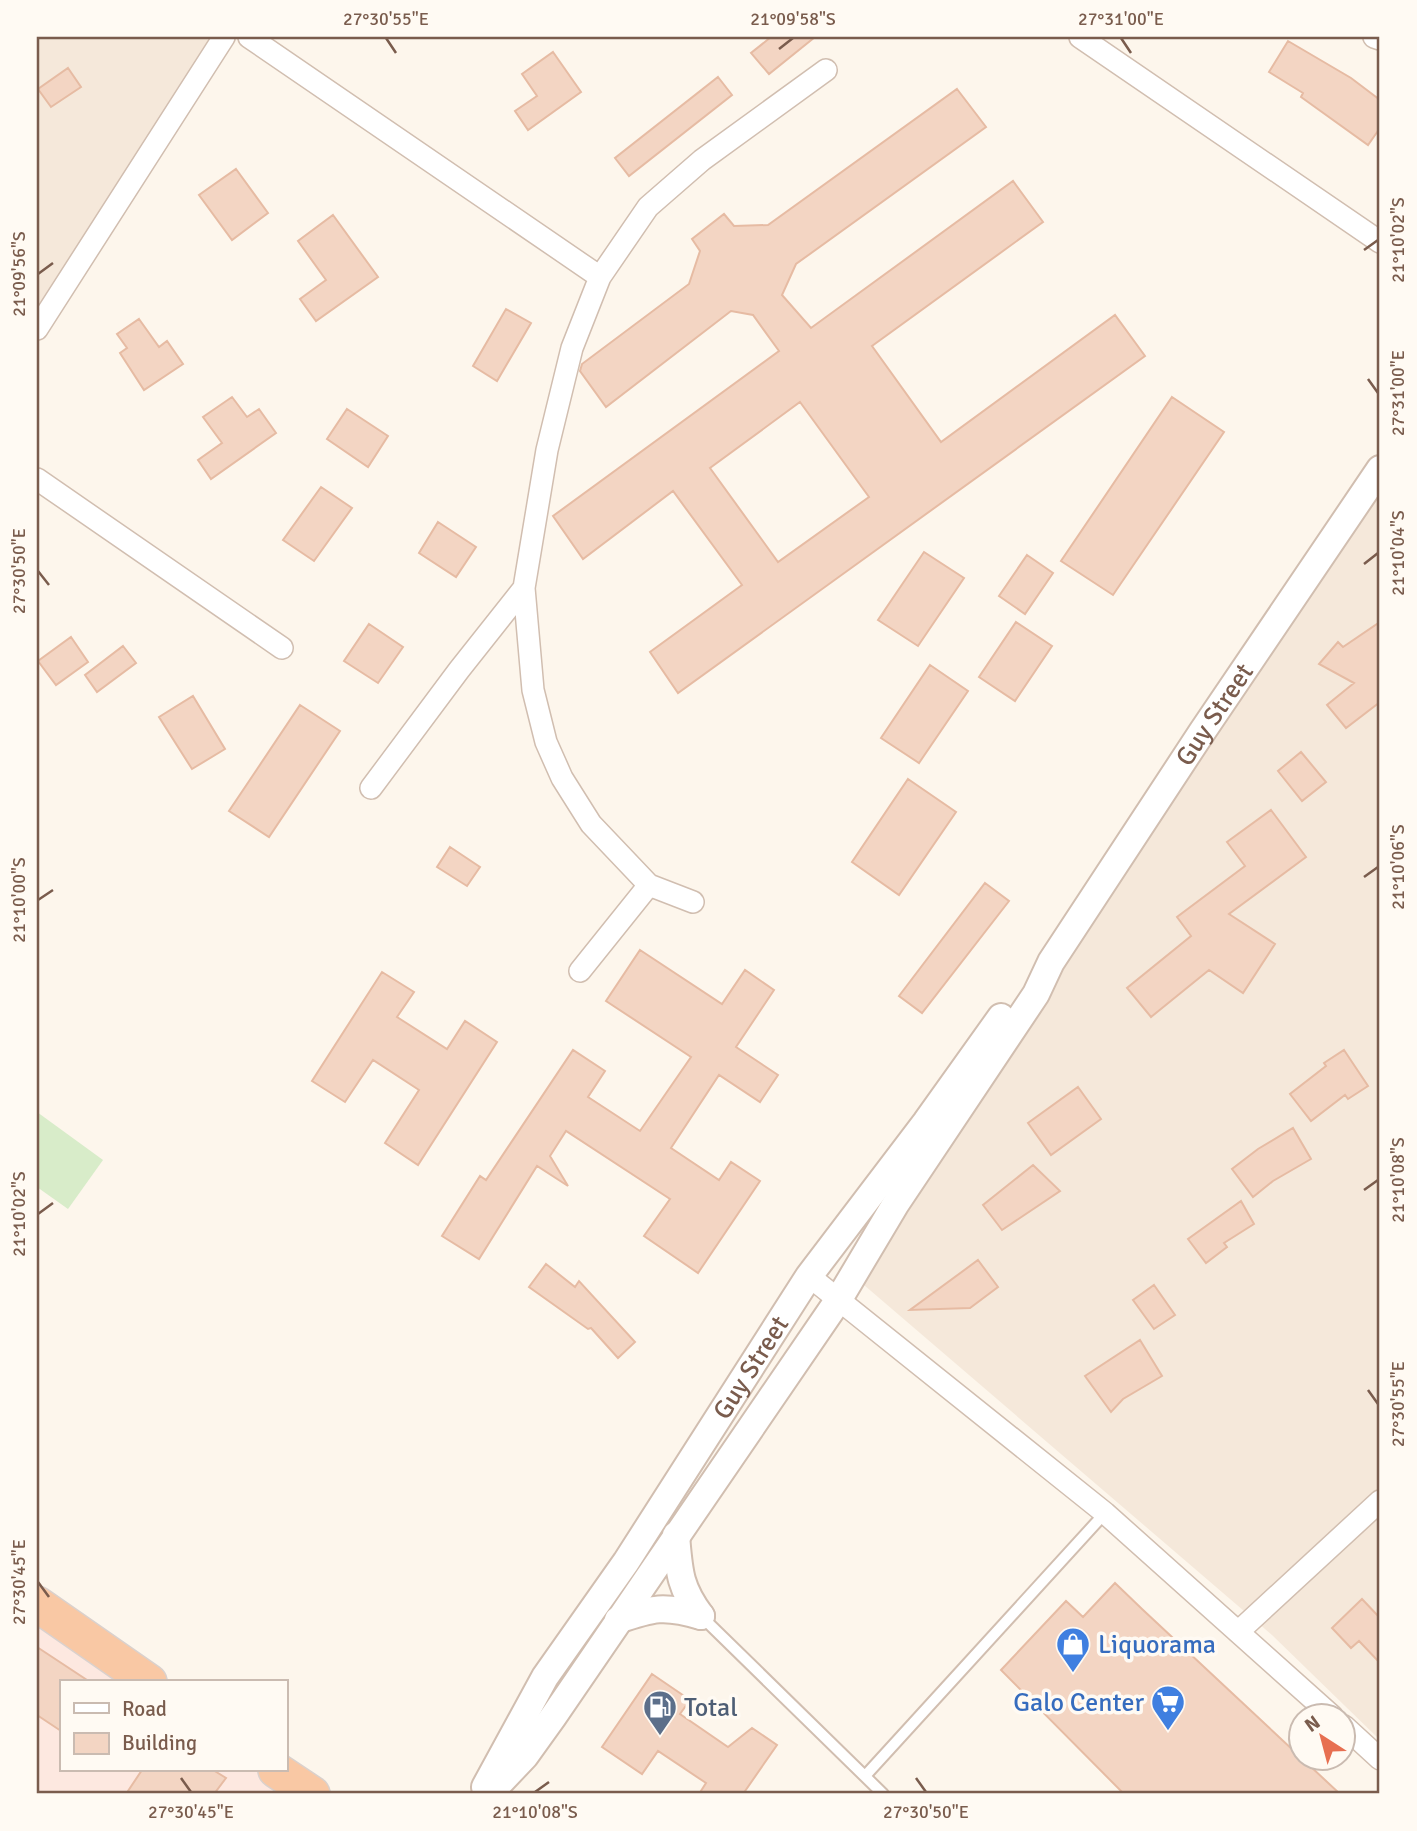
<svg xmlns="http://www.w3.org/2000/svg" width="1417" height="1831" viewBox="0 0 1417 1831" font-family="Signika,sans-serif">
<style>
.residential{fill:#f5e8da}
.commercial{fill:#fde8e0}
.green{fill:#d8ecc9}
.building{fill:#f3d5c3;stroke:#e6bba3;stroke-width:2;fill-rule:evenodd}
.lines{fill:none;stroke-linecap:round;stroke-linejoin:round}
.service-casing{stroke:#d1beb0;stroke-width:14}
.minor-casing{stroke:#d1beb0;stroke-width:24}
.tertiary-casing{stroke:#d1beb0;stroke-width:30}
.trunk-casing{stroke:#dad1cd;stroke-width:38}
.service{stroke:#fff;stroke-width:10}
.minor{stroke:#fff;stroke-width:21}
.tertiary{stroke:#fff;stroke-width:26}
.trunk{stroke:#f9c8a4;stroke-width:35}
.ticks{fill:none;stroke:#7a5c4d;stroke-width:2.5}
.labels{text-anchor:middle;stroke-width:7;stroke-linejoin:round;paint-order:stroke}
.street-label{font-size:26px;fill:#7a5c4d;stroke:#fffaf3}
.shop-label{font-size:26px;fill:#366cbe;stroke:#fffaf3;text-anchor:start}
.service-label{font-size:26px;fill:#4e5e75;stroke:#fffaf3;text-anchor:start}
.neatline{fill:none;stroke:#7a5c4d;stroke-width:2.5}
.ticks-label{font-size:18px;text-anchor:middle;fill:#7a5c4d}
</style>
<rect width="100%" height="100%" fill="#fdf6ec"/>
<path class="residential" d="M37,37H224L37,329Z
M1380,480V1740L1272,1635L857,1279Z"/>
<path class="commercial" d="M37,1604L149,1682H61V1770H276L312,1794H37Z"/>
<path class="green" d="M37,1112L103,1160L68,1209L37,1187Z"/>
<path class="building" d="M771,37H815L769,74L751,53Z
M1288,41L1351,78L1380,100V128L1368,145L1301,97L1303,93L1269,72Z
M553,52L581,92L528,130L515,111L537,96L522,74Z
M68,68L81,87L51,107L38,89Z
M718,77L732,95L629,176L615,158Z
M957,89L986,127L796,264L782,295L811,328L1013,181L1043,222L872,346L941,442L1115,315L1145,356L678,693L650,652L742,585L673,491L583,559L553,516L779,351L753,315L731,311L606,407L580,371L582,364L689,284L700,251L692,239L724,214L734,226L768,225ZM800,402L869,497L778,562L710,468Z
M236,169L268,213L232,240L199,195Z
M333,215L378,277L316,321L300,299L326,280L298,241Z
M506,309L531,323L497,381L473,366Z
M139,319L159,347L167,341L183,364L144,390L120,353L127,348L117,334Z
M232,397L247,417L259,409L276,433L211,479L198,460L222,443L203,417Z
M1172,397L1224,432L1113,595L1061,561Z
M347,409L388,436L368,467L327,439Z
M321,487L352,508L314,561L283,540Z
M438,522L476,547L456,577L419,553Z
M924,552L964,578L918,646L878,620Z
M1027,555L1053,573L1025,614L999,596Z
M1016,622L1052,646L1015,701L979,677Z
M1380,622V702L1346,728L1327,705L1354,683L1319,664L1338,642L1343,647Z
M369,624L403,647L378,683L344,661Z
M71,637L88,662L56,685L38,661Z
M123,646L136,663L97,692L85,675Z
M930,665L968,691L919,763L881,738Z
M193,696L225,749L192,769L159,717Z
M300,705L340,731L269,837L229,811Z
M1301,752L1326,782L1302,801L1278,771Z
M908,779L956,812L899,895L852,862Z
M1271,810L1306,857L1229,914L1275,944L1243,993L1209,970L1151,1017L1127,988L1191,936L1177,917L1245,866L1227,842Z
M450,847L480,867L467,886L437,867Z
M985,883L1009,901L922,1013L899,996Z
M640,950L722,1004L745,970L774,990L736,1047L778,1075L760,1102L719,1075L671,1148L719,1180L731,1162L760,1181L698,1273L644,1236L670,1199L566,1131L550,1156L568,1186L537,1166L479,1259L442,1236L480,1176L486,1180L573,1050L605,1071L588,1097L640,1131L691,1057L606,1001Z
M382,972L414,992L397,1017L447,1049L465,1021L497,1042L418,1165L385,1143L419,1090L373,1060L345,1102L312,1081Z
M1344,1050L1368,1086L1348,1099L1345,1095L1311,1121L1290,1094L1326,1066L1324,1063Z
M1078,1087L1101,1119L1051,1155L1028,1123Z
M1293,1128L1311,1159L1273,1181L1253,1197L1232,1169L1258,1149Z
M1033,1165L1060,1191L1002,1230L983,1205Z
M1241,1201L1254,1224L1224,1243L1227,1247L1206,1263L1188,1239Z
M978,1260L998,1287L970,1308L910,1310Z
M546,1264L575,1287L579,1281L635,1342L618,1358L591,1328L588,1329L529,1287Z
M1154,1285L1175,1315L1154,1329L1133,1300Z
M1140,1340L1162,1376L1123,1399L1111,1412L1085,1376Z
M1115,1583L1142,1609L1340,1794H1124L1001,1670L1066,1601L1083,1617Z
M1362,1599L1380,1618V1663L1359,1641L1351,1648L1332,1628Z
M37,1647L90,1682H61V1731L37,1715Z
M652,1674L690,1700L680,1714L728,1747L752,1728L777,1745L743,1794H699L706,1783L658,1751L642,1774L602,1747Z
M142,1770H213L226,1778L214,1794H126Z"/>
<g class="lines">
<g class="service-casing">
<path id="service" d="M701,1616L883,1794
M865,1776L1105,1513"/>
</g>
<g class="minor-casing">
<path id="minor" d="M249,37L600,277
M1080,37L1380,242
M1374,37L1380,39
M37,329L224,37
M37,479L282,648
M371,788L459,670L524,588
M693,902L649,885L591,824L562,778L546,742L533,690L524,588L547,450L572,348L600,277L648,207L702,160L826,70
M580,971L649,885
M809,1276L1105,1513L1332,1716
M1238,1632L1380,1501
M1344,1726L1380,1759"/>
</g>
<g class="tertiary-casing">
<g id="tertiary">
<path d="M676,1535C679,1570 679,1587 701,1616"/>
<path d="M618,1620C653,1608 664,1605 701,1616"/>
<path id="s1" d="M485,1787L545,1677L626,1562L809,1276L926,1122L1001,1017"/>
<path id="s2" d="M489,1794L525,1756L553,1717L839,1299L895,1205L1036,994L1051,962L1202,732L1380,469"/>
</g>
</g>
<g class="trunk-casing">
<path id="trunk" d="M37,1604L149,1682
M276,1770L312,1794"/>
</g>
<use href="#service" class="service"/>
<use href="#minor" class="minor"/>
<use href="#tertiary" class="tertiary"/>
<use href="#trunk" class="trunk"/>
</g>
<path class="ticks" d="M386,38L396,53M1121,38L1131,53M779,49L793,38M1364,250L1378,240M38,274L53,263M1368,379L1378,393M1364,564L1378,553M38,571L49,585M1364,877L1378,867M38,900L53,890M1364,1190L1378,1180M38,1214L53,1203M1368,1390L1378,1404M38,1582L49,1597M181,1778L191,1792M916,1778L926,1792M535,1792L549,1782"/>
<defs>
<g id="shop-pin" transform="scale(1.75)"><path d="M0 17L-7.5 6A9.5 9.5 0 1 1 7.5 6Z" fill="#3f7fe0" stroke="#fffaf3"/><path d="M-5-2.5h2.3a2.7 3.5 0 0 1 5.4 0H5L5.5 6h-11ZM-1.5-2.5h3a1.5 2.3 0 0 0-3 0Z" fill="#fff"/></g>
<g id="supermarket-pin" transform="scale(1.75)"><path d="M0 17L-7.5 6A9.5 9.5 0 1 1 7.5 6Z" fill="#3f7fe0" stroke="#fffaf3"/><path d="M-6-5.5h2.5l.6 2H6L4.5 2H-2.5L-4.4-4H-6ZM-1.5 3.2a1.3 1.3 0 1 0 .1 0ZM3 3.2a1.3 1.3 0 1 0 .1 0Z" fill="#fff"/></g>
<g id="fuel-pin" transform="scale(1.75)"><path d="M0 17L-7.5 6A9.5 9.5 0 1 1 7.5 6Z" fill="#5c6f8a" stroke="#fffaf3"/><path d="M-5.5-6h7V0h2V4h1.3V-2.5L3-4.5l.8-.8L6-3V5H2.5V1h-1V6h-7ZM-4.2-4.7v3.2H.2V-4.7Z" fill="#fff"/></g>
</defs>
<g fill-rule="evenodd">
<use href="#shop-pin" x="1073" y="1644"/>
<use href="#supermarket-pin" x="1168" y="1702"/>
<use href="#fuel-pin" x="660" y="1707"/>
</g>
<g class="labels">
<g class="street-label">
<text dy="9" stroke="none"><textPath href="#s2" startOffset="1302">Guy Street</textPath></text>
<text dy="9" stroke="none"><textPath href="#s1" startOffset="497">Guy Street</textPath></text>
</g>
<g class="shop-label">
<text x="1098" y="1653">Liquorama</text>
<text x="1144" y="1711" text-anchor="end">Galo Center</text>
</g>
<g class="service-label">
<text x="684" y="1716">Total</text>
</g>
</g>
<rect width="1417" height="1831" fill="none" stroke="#fffaf3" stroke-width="77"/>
<rect x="60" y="1680" width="228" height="91" fill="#fffaf3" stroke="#cabbb1" stroke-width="2"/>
<rect x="74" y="1703" width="35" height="10" fill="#ffffff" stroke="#cabbb1" stroke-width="2"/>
<text x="122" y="1716" font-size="21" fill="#7a5c4d">Road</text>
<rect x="74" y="1733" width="35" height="21" fill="#f3d5c3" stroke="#cabbb1" stroke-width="2"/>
<text x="122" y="1750" font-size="21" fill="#7a5c4d">Building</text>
<g transform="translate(1322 1737) rotate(324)"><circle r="33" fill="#fffaf3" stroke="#cabbb1" stroke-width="2"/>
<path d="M0-5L12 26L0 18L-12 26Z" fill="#e76f51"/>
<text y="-10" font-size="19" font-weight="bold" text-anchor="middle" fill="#7a5c4d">N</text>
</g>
<rect x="38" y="38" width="1340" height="1754" class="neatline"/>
<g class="ticks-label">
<text x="386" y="25">27°30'55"E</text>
<text x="793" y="25">21°09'58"S</text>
<text x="1121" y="25">27°31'00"E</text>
<text transform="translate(1398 240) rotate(-90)" y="6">21°10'02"S</text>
<text transform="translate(19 274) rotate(-90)" y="6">21°09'56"S</text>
<text transform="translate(1398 393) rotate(-90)" y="6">27°31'00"E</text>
<text transform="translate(1398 553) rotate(-90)" y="6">21°10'04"S</text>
<text transform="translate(19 571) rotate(-90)" y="6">27°30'50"E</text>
<text transform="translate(1398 867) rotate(-90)" y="6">21°10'06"S</text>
<text transform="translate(19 900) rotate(-90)" y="6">21°10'00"S</text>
<text transform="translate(1398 1180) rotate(-90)" y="6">21°10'08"S</text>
<text transform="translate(19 1214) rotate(-90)" y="6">21°10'02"S</text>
<text transform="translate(1398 1404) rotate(-90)" y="6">27°30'55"E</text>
<text transform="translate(19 1582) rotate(-90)" y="6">27°30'45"E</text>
<text x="191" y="1818">27°30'45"E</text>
<text x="535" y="1818">21°10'08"S</text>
<text x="926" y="1818">27°30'50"E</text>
</g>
</svg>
